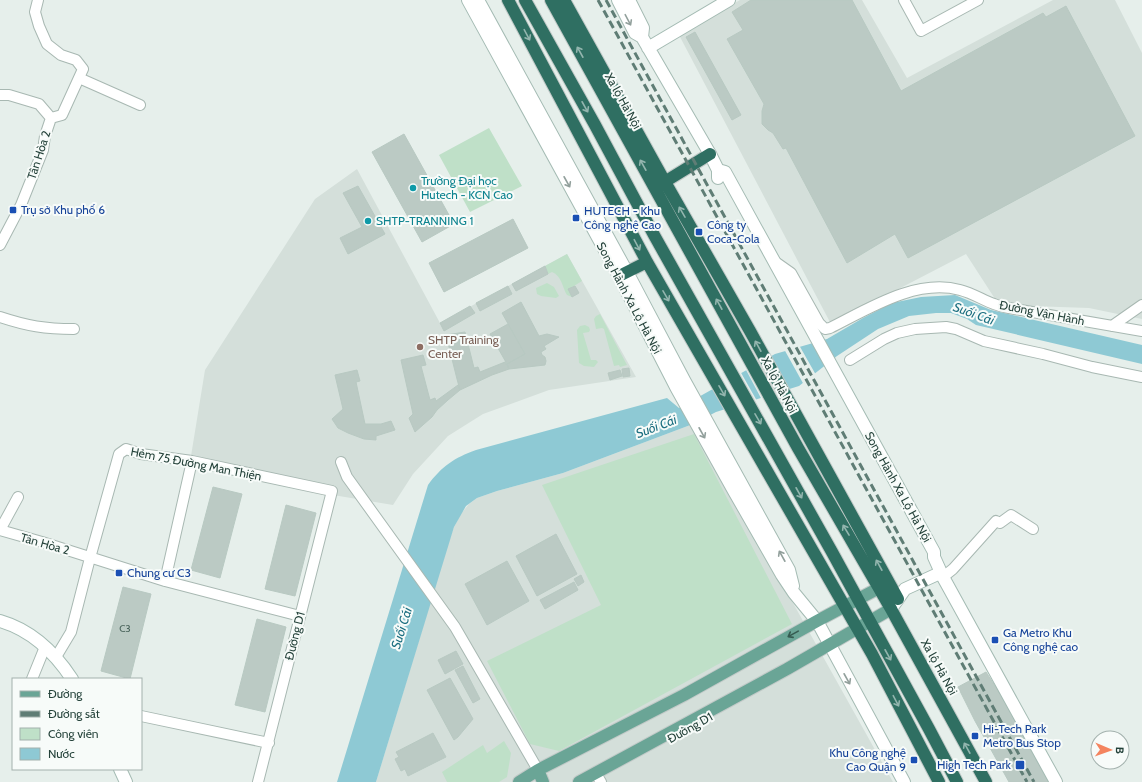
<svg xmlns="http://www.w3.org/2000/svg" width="1142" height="782" viewBox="0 0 1142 782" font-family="Cabin,sans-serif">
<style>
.built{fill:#d4dfda}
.green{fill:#bfe0c8}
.water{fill:#8ec9d4}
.pier{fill:#e6efeb}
.building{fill:#bbcac4;stroke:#b8c9c2}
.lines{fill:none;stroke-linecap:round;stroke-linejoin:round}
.street-casing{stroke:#a8b8b2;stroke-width:12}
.secondary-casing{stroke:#a4bbb3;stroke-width:14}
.primary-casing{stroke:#c2cac8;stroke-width:14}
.highway-casing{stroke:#c2cac8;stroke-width:14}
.street{stroke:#fff;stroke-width:10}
.secondary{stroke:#fff;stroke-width:12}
.primary{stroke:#6aa596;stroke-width:12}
.highway{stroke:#2f6f62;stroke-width:12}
.rail{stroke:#5f7d75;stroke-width:3;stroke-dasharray:8 4;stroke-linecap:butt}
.oneway{stroke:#92a09c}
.oneway2{stroke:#93b5ae}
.oneway3{stroke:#365b51}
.culture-dot{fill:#0f9aa8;stroke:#f7fbf9;stroke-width:1.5}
.transit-dot{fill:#1a4fb4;stroke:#f7fbf9;stroke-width:1.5}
.education-dot{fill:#8d6e63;stroke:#f7fbf9;stroke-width:1.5}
.labels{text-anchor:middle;stroke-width:4;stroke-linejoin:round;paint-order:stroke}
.number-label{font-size:10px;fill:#4a645c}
.street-label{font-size:12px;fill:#24423a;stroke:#f7fbf9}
.culture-label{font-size:12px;fill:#0d838f;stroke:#f7fbf9;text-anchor:start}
.transit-label{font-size:12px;fill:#164399;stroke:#f7fbf9;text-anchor:start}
.education-label{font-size:12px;fill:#785e54;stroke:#f7fbf9;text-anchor:start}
.water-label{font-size:13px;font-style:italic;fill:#1c6f80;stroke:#f7fbf9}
</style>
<rect width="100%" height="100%" fill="#e6efeb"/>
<path class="built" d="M740,0H862L907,78L1053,0H1115L1142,53V319L1089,308L999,305L966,254L831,324L679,35Z
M357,169L440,323L567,254L636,377L549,390L483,414L448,436L413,474L393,505L321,493L191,456L205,370L315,199Z
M693,424L893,782H376L448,544L454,527L460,515L469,504L477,498L497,491L563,473Z"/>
<path class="green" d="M489,128L522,186L470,212L439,155Z
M567,254L582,281L569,289L572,297L567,295C562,287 562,276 552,272L548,274L545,266Z
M547,283L554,287L559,296L556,298L541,296L537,294L536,288Z
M600,314L627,365L620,367L619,365L614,366L604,329L602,328L596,329L594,319L596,316Z
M585,325L589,327L590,330L589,332L583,333L591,360H596L598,362L594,367L584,366L579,363L577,330L580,326Z
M694,434L792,624L559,751L530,744L487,661L601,605L542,485Z
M504,741L511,753L507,777L499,782H447L442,772L483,745L487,753Z"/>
<path class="water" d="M955,295L991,310L1142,345V364L976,325L967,319L951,313H936L909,316L878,329L837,356L799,386L716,412L693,424L563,473L497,491L477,498L466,506L454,527L376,782H337L428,485C442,466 454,458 476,450L667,398L679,408L775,354L827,339L863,318L892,303L921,297Z"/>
<path class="pier" d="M799,345L816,375L804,385L784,349Z
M769,355L789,392L762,400L745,368Z
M740,371L757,401L726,411L713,387Z"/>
<path class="building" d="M751,0H852L901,91L1043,13L1046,17L1066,6L1135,136L908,258L895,234L847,263L786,148L783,149L773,133L768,130L762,124V111L764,104L727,39L743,30L732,12Z
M695,32L741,115L732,120L686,37Z
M404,134L454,224L422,242L372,152Z
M358,186L385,234L348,254L340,238L362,227L343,193Z
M513,219L528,248L444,292L429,263Z
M545,266L548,274L516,291L512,284Z
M508,286L512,294L480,311L476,303Z
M575,286L579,293L572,297L568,289Z
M521,302L539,336L547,334L559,337L544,346L546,349L541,352L542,355L545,357L546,361L545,365L509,369L507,364L525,354L502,313Z
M470,306L475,313L444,331L440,323Z
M508,324L525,354L507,364L490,334Z
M465,332L474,368L478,367L480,372L505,362L509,369L492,375L460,390L457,379L446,335Z
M423,355L426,365L421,366L430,400L435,398L436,401L458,385L460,390L448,400L437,410L432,417L415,432L409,418L413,414L401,360Z
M629,368L630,376L623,377L622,369Z
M357,370L360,381L356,382L365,424H381L391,421L395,430L376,436V440L364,439L348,433L338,428L332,419L343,409L335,375Z
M620,370L622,376L610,380L608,373Z
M213,487L242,494L220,578L191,570Z
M286,505L316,513L295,596L265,589Z
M556,534L577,574L537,596L516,556Z
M507,561L529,601L487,625L465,584Z
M581,575L584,582L578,586L574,579Z
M574,582L578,590L545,609L540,600Z
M123,587L151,594L130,679L101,671Z
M257,619L286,627L265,712L235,705Z
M456,651L463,664L445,674L438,660Z
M463,666L480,699L473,703L455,670Z
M986,672L1006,703L1050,782H1009L975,721L958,687Z
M450,678L473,719L458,737L454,740L427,690Z
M433,733L446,757L408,776L405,769L401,771L395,759L399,757L396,752Z"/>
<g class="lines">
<g class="street-casing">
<path id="street" d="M38,0L35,12L39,26L47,44L61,55L76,60L83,69L62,115L51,118
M904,0L921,31L978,0
M79,78L140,105
M0,95H9L39,104L51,118
M0,245L21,205L43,150L45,136L51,118
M774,261L791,273L819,323L825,329L830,328C868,309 916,278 960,290C972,293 983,300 994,304C999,306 1004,307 1009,308L1142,331
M0,317C27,326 45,329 74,329
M1112,326L1142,305
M850,360L884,339L897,333L915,329L946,327L956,329L984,341L1043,354L1092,367L1142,377
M341,462L347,477L455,627L538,770
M0,530L42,542L165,581L300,616
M0,530L18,497
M943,577L953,569L996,521L1000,523L1011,515L1033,529
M165,581L192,461
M56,657L71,632L90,558L119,454L126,449L141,454L192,461L332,491L258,782
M32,679L45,647
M141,716L269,743
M598,777L601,782"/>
</g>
<g class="secondary-casing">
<path id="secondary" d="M468,0L619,276L676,387L734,491L782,575L794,593L817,621L904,782
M478,0L627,272L684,380L789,570L793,586
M618,0L635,33L642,37L710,154L718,170V178
M629,0L643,28L642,37
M648,48L729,0
M718,170L725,172L934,552V557L943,577L1056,782
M893,606L905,589L940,573
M0,621C31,630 55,653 72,679
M120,769L126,782"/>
</g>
<g class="primary-casing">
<path id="primary" d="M538,770L543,782
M519,782L538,770L684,695L817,621L879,588
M579,782L787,669L891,609"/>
</g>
<g class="highway-casing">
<path id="highway" d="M508,0L647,262L872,654L939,782
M525,0L595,125L654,235L832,552L929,729L957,782
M551,0L798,448L891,609L986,782
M564,0L665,182L750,331L898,599
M658,186L710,154
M619,276L647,262"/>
</g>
<use href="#street" class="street"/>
<use href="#secondary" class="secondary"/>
<use href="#primary" class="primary"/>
<use href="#highway" class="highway"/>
<path class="rail" d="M598,0L1027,782
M606,0L1034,782"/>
</g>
<defs><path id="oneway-shaft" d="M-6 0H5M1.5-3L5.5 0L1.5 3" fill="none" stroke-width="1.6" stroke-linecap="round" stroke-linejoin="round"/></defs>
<g class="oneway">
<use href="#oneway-shaft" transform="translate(628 20) rotate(62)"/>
<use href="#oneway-shaft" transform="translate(567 182) rotate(61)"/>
<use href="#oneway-shaft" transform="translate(702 433) rotate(61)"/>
<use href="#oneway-shaft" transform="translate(782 556) rotate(-119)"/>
<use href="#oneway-shaft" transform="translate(847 679) rotate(61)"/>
</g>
<g class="oneway2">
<use href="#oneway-shaft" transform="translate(527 35) rotate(62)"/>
<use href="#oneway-shaft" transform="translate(580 52) rotate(-119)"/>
<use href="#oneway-shaft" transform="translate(585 107) rotate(61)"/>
<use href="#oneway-shaft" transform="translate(643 165) rotate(-119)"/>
<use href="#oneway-shaft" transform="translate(682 212) rotate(-120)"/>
<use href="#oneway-shaft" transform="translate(637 245) rotate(62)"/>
<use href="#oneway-shaft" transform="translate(666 296) rotate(60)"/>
<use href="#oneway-shaft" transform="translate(719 304) rotate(-119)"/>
<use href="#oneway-shaft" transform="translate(758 346) rotate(-119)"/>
<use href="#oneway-shaft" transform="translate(722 391) rotate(60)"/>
<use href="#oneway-shaft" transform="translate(758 419) rotate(60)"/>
<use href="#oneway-shaft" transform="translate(799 493) rotate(61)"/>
<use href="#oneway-shaft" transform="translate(846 530) rotate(-121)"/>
<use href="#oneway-shaft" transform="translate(879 565) rotate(-119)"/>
<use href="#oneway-shaft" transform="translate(888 655) rotate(61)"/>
<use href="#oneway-shaft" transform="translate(896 701) rotate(62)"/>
<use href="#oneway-shaft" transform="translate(967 748) rotate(-119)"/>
</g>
<use class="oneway3" href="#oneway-shaft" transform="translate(793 634) rotate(151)"/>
<g class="culture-dot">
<circle cx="413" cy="188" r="4"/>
<circle cx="368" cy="221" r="4"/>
</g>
<g class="transit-dot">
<rect x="9" y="206" width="8" height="8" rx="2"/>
<rect x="572" y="214" width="8" height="8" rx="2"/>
<rect x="695" y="228" width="8" height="8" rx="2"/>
<rect x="115" y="569" width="8" height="8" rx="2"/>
<rect x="991" y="636" width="8" height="8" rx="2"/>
<rect x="971" y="732" width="8" height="8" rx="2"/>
<rect x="910" y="756" width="8" height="8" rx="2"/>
<rect x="1015" y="760" width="10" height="10" rx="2"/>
</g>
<circle class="education-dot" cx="420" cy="347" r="4"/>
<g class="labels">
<g class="number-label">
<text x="125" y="632">C3</text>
</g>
<g class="street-label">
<text transform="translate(623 101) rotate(61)" y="4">Xa lộ Hà Nội</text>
<text transform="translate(39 155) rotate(-72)" y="4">Tân Hòa 2</text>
<text transform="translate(629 298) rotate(62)" y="4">Song Hành Xa Lộ Hà Nội</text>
<text transform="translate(1042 313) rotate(11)" y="4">Đường Vận Hành</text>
<text transform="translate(779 385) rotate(62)" y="4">Xa lộ Hà Nội</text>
<text transform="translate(196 464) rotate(11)" y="4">Hẻm 75 Đường Man Thiện</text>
<text transform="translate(898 487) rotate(61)" y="4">Song Hành Xa Lộ Hà Nội</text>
<text transform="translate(45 544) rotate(16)" y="4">Tân Hòa 2</text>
<text transform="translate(295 636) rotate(-76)" y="4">Đường D1</text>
<text transform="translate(939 667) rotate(61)" y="4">Xa lộ Hà Nội</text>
<text transform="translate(690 728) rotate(-29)" y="4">Đường D1</text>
</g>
<g class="culture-label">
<text x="421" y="185">Trường Đại học<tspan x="421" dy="14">Hutech - KCN Cao</tspan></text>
<text x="376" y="225">SHTP-TRANNING 1</text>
</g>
<g class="transit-label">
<text x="21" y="214">Trụ sở Khu phố 6</text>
<text x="584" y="215">HUTECH - Khu<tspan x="584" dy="14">Công nghệ Cao</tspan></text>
<text x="707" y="229">Công ty<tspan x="707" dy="14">Coca-Cola</tspan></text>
<text x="127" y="577">Chung cư C3</text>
<text x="1003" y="637">Ga Metro Khu<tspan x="1003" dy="14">Công nghệ cao</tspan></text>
<text x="983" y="733">Hi-Tech Park<tspan x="983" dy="14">Metro Bus Stop</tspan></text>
<text x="906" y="757" text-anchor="end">Khu Công nghệ<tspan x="906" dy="14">Cao Quận 9</tspan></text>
<text x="1011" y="769" text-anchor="end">High Tech Park</text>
</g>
<g class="education-label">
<text x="428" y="344">SHTP Training<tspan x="428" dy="14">Center</tspan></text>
</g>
<g class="water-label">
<text transform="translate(974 313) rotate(20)" y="5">Suối Cái</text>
<text transform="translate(656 426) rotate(-21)" y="5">Suối Cái</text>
<text transform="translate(401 628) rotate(-73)" y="5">Suối Cái</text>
</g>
</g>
<rect x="12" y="678" width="130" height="92" fill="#f7fbf9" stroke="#a3b1ad"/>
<rect x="20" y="691" width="20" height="6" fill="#6aa596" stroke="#a3b1ad"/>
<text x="48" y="698" font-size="12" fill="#24423a">Đường</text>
<rect x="20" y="711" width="20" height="6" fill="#5f7d75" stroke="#a3b1ad"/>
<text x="48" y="718" font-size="12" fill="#24423a">Đường sắt</text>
<rect x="20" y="728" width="20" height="12" fill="#bfe0c8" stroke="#a3b1ad"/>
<text x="48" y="738" font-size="12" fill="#24423a">Công viên</text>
<rect x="20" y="748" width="20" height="12" fill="#8ec9d4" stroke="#a3b1ad"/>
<text x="48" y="758" font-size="12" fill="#24423a">Nước</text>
<g transform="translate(1110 750) rotate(92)"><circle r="19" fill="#f7fbf9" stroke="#a3b1ad"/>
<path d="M0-3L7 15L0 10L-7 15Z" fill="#f4845f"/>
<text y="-6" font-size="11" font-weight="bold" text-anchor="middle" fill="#24423a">B</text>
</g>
</svg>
